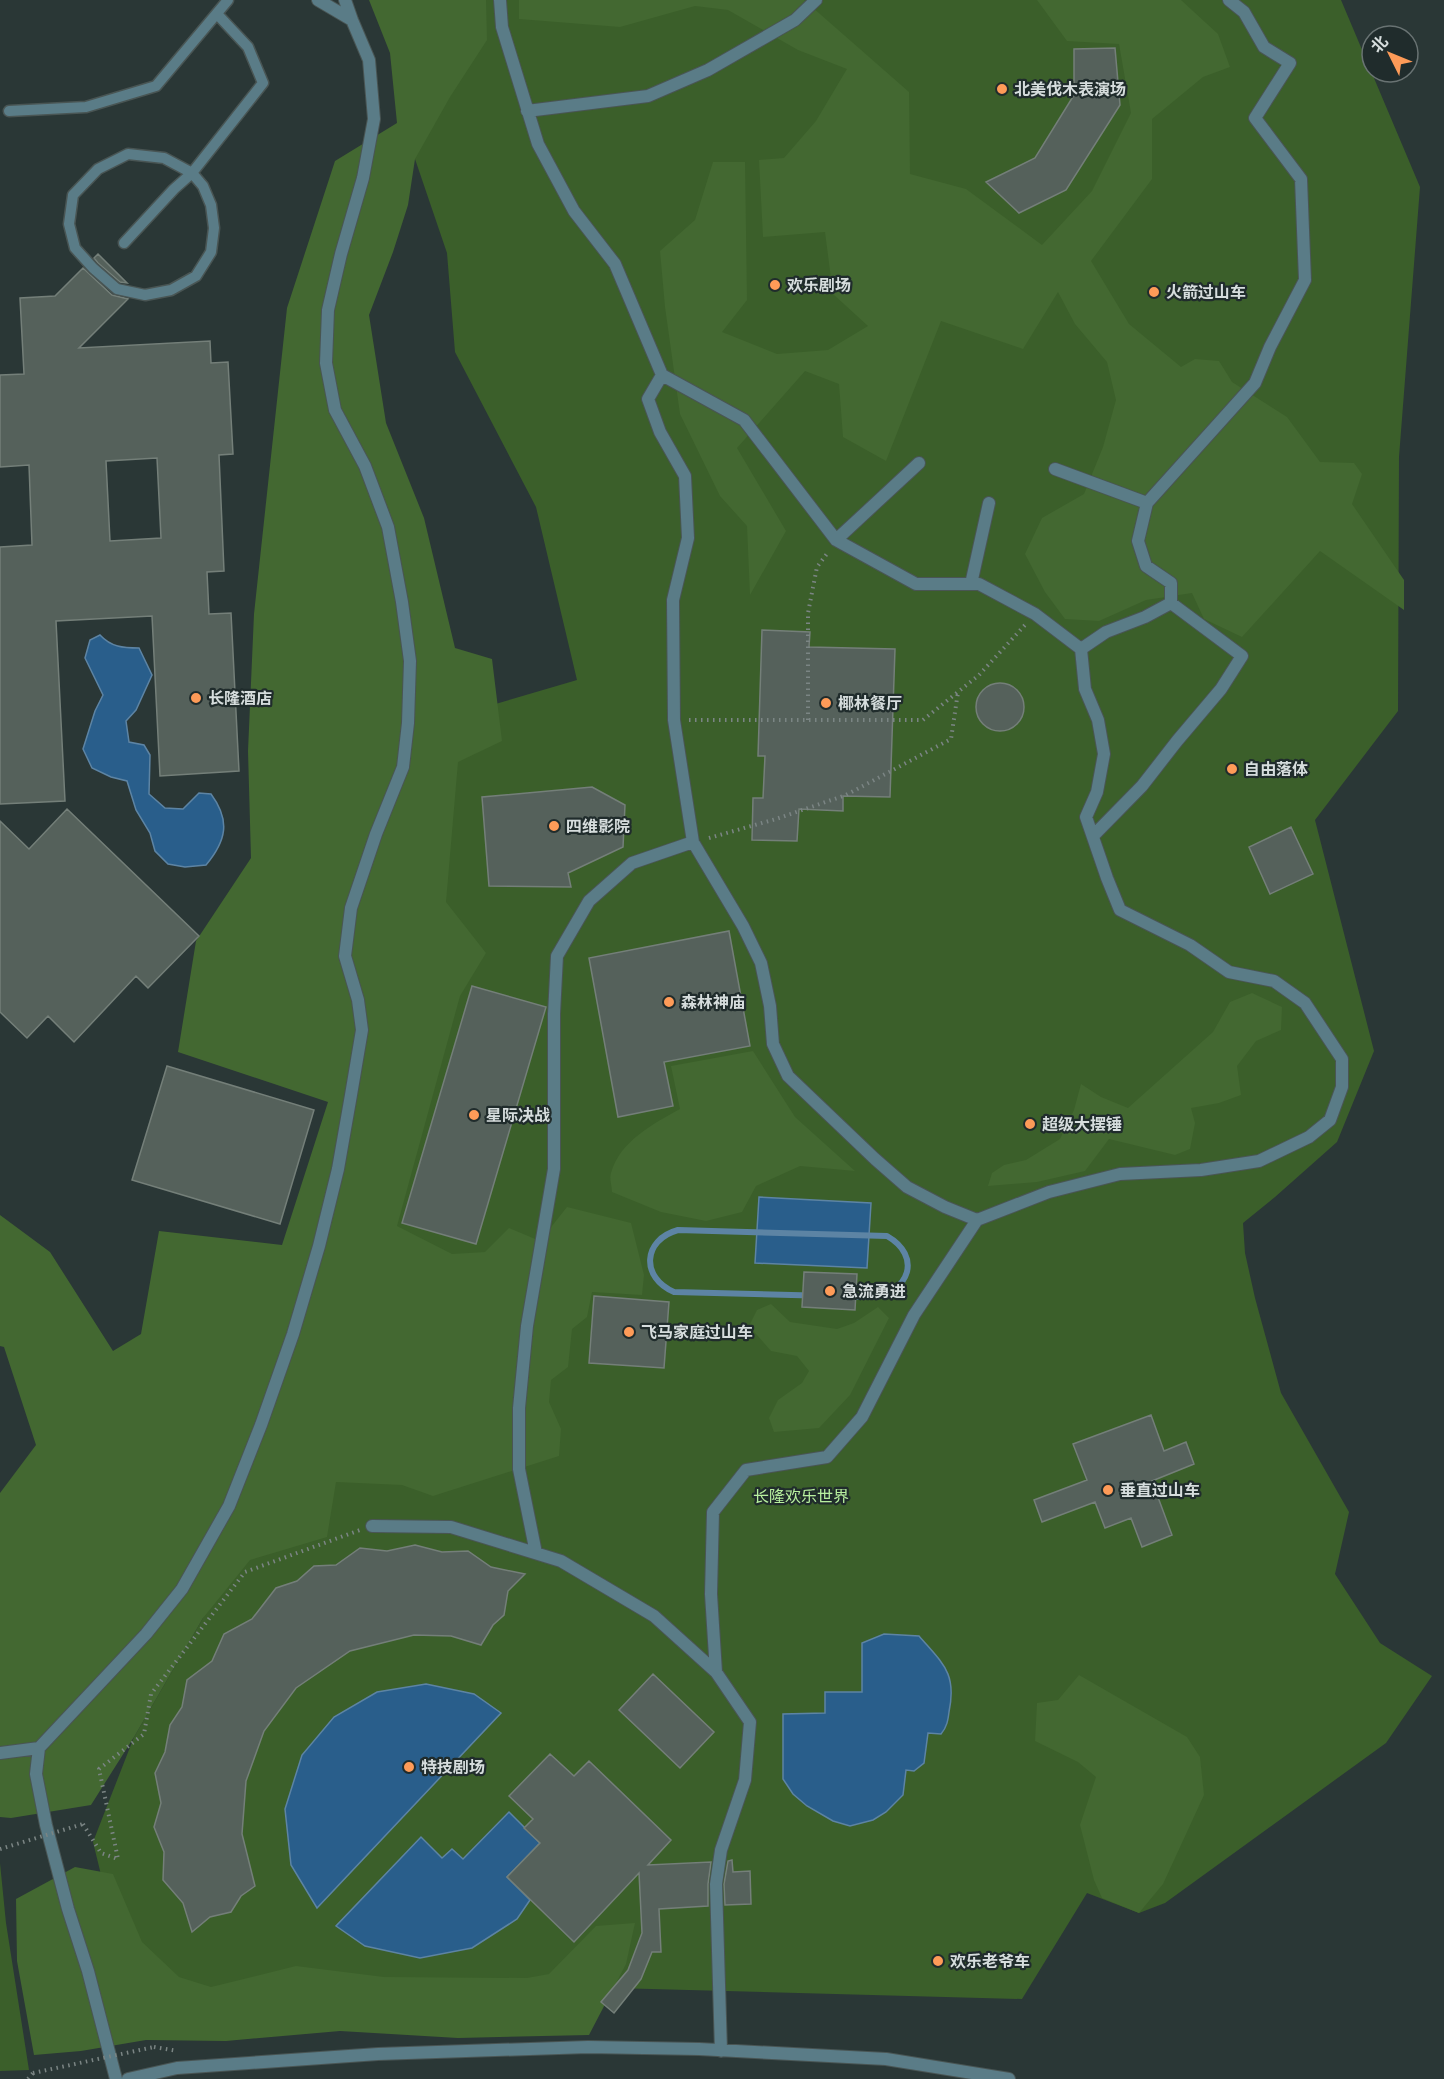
<svg xmlns="http://www.w3.org/2000/svg" width="1444" height="2079" viewBox="0 0 1444 2079" font-family="Jost,'Noto Sans SC',sans-serif">
<style>
.green{fill:#3b5f2a}
.forest{fill:#436831}
.water{fill:#295e8b;stroke:#5d84a4;stroke-width:1.5}
.lines{fill:none;stroke-linecap:round;stroke-linejoin:round}
.stream{stroke:#5d84a4;stroke-width:6}
.building{fill:#55615b;stroke:#747f79;stroke-width:1.5;fill-rule:evenodd}
.lane-casing{stroke:#495554;stroke-width:13}
.street-casing{stroke:#495554;stroke-width:14}
.path{stroke:#7b8584;stroke-width:4;stroke-dasharray:1.5 4.5;stroke-linecap:butt}
.lane{stroke:#5a7c87;stroke-width:10}
.street{stroke:#5a7c87;stroke-width:12}
.path-bridge{stroke:#7b8584;stroke-width:4;stroke-dasharray:1.5 4.5;stroke-linecap:butt}
.poi-dot{fill:#fe9b58;stroke:#202c2c;stroke-width:2}
.labels{text-anchor:middle;stroke-width:4.5;stroke-linejoin:round;paint-order:stroke}
.poi-label{font-size:16px;font-weight:bold;fill:#d6dddd;stroke:#202c2c;text-anchor:start}
.park-label{font-size:16px;fill:#b8f09f;stroke:#202c2c}
</style>
<rect width="100%" height="100%" fill="#2a3736"/>
<path class="green" d="M418,0H1341L1420,187L1399,457L1398,711L1315,820L1374,1051L1337,1142L1275,1197L1243,1223L1245,1253L1255,1298L1281,1393L1349,1512L1335,1574L1380,1643L1432,1676L1386,1743L1165,1903L1139,1913L1087,1893L1022,1999L613,1988L206,2001L116,1936L93,1842L134,1737L203,1618L448,718L577,680L536,507L455,352L447,253L415,159Z
M0,1863L6,1923L29,2070L0,2071Z"/>
<path class="forest" d="M369,0H486L487,40L450,97L415,159L408,205L393,252L369,315L386,423L424,518L455,648L492,659L502,741L458,762L446,902L486,953L460,996L397,1226L452,1254L485,1252L509,1228L540,1241L567,1207L631,1223L644,1275L642,1295L592,1292L587,1317L572,1329L568,1367L551,1380L549,1402L561,1429L559,1456L433,1496L402,1485L336,1482L327,1537L250,1560L203,1618L134,1737L91,1805L11,1818L0,1817V1493L36,1445L4,1347L0,1346V1215L50,1252L113,1351L141,1334L159,1231L282,1245L328,1102L178,1052L196,941L251,858L248,751L254,614L287,308L335,161L397,123L390,53Z
M519,0H804L909,92L910,174L966,189L1042,245L1092,191L1131,113L1119,44L1067,41L1037,0H1181L1218,34L1230,67L1203,77L1152,119V179L1091,261L1129,324L1181,367L1195,359L1219,361L1232,382L1287,417L1320,462L1354,463L1362,474L1352,504L1404,580V610L1320,551L1242,637L1204,619L1192,593L1146,600L1099,621L1065,619L1045,592L1025,554L1042,518L1084,494L1103,447L1116,400L1107,362L1075,324L1058,292L1023,349L941,321L886,461L843,437L839,384L805,371L737,448L786,531L750,595L747,526L720,496L680,414L665,307L660,251L695,220L713,162H745L747,300L722,332L777,354L828,350L868,326L833,294L825,232L763,237L759,160L784,158L816,121L847,69L798,50L728,10L695,6L620,27L519,19Z
M1252,993L1282,1007L1281,1030L1256,1041L1237,1066L1241,1095L1219,1103L1191,1108L1195,1123L1190,1149L1175,1155L1109,1139L1085,1171L1037,1182L988,1186L992,1173L1004,1165L1026,1160L1060,1139L1074,1110L1081,1084L1101,1097L1128,1108L1213,1032L1230,1002Z
M753,1051L795,1117L855,1171L800,1166L756,1186L742,1212L706,1221L661,1212L612,1192C612,1186 609,1178 611,1173C620,1141 653,1124 680,1109L671,1066Z
M771,1304L790,1322L837,1329L854,1323L878,1307L889,1318L850,1395L819,1428L774,1432L769,1418L778,1400L802,1383L809,1371L797,1356L771,1351L749,1326L757,1310Z
M1079,1675L1187,1737L1200,1757L1204,1795L1163,1884L1139,1913L1102,1898L1094,1880L1080,1825L1096,1777L1078,1762L1035,1741L1037,1703L1058,1700Z
M75,1867L113,1874L142,1942L179,1977L211,1987L296,1966L384,1977L527,1978L549,1974L596,1926L635,1923L626,1964L589,2035L458,2038L340,2031L226,2041L146,2040L81,2051L34,2055L17,1961L16,1899Z"/>
<path class="water" d="M100,635C111,647 123,648 139,648L152,675L136,710L126,721L129,742L144,745L150,755L149,794L165,808L183,809L199,793L211,794C231,821 226,841 206,865L185,867L168,864L155,851L150,833L136,810L127,781L111,777L92,768L83,749L95,711L103,695L85,658L90,640Z
M759,1197L871,1203L867,1268L755,1263Z
M884,1634L919,1636C943,1664 957,1673 949,1712C948,1720 947,1727 941,1734L928,1733L924,1763L914,1771L906,1770L903,1795L886,1812L873,1820L850,1826L833,1821L807,1806L793,1794L783,1779V1714L825,1713V1692H862V1643Z
M426,1684L474,1694L501,1713L317,1908L291,1865L285,1809L302,1755L334,1717L377,1692Z
M509,1812L540,1843L507,1877L530,1900L517,1919L472,1948L420,1958L365,1946L336,1926L421,1837L442,1858L452,1849L463,1859Z"/>
<g class="lines">
<path class="stream" d="M678,1230L887,1236C922,1256 910,1293 871,1297L674,1292C641,1278 642,1240 678,1230Z"/>
</g>
<path class="building" d="M1115,48L1120,105L1066,190L1019,213L986,182L1035,158L1074,95V49Z
M98,254L127,283L120,282L98,263L94,258Z
M83,268L112,295L128,299L79,348L210,341L211,363L228,362L233,454L219,455L224,571L207,572L209,614L231,613L239,771L160,776L152,616L56,621L65,801L0,804V547L32,545L29,465L0,467V375L24,374L20,298L55,296ZM157,458L161,538L110,541L106,461Z
M762,630L810,632L809,647L895,649L890,797L843,796V811L799,809L797,841L752,840L753,798H763L765,756H758Z
M976 707a24 24 0 1 1 48 0a24 24 0 1 1-48 0Z
M592,787L625,805L623,847L568,873L571,887L489,886L482,797Z
M67,809L199,936L148,988L136,976L74,1042L48,1016L27,1038L0,1012V821L29,849Z
M1291,827L1313,874L1270,894L1249,847Z
M729,931L750,1046L664,1062L673,1106L618,1117L589,958Z
M472,986L546,1007L476,1244L402,1223Z
M167,1066L314,1110L280,1224L132,1180Z
M804,1272L857,1274L855,1310L802,1307Z
M594,1296L669,1302L664,1368L589,1363Z
M1151,1415L1164,1451L1186,1442L1194,1464L1152,1481L1172,1535L1142,1547L1131,1518L1105,1528L1095,1502L1042,1522L1034,1500L1087,1480L1073,1444Z
M415,1545L442,1552L468,1551L491,1567L525,1574L508,1591L504,1615L493,1625L481,1645L451,1636L414,1635L350,1651L296,1688L264,1731L246,1781L242,1834L255,1886L241,1896L231,1912L210,1917L192,1932L183,1903L163,1880L164,1852L154,1827L161,1803L155,1773L165,1752L170,1725L182,1707L187,1680L212,1661L224,1634L252,1619L276,1588L297,1581L314,1566L336,1565L360,1548L387,1551Z
M653,1674L714,1732L680,1768L619,1710Z
M550,1754L574,1776L589,1761L671,1840L648,1865L711,1862L708,1884V1906L659,1909L661,1952H652L641,1979L614,2013L601,2002L628,1970L642,1933L639,1873L574,1942L507,1877L540,1843L524,1828L533,1819L509,1796Z
M732,1860L733,1872L750,1871L751,1904L725,1905L724,1884L728,1861Z"/>
<g class="lines">
<g class="lane-casing">
<path id="lane" d="M9,111L86,107L156,86L228,0
M124,243L174,189L192,173L203,186L211,205L214,228L211,252L196,276L171,290L145,295L117,289L93,268L75,248L69,224L73,195L98,169L128,154L164,158L192,173L263,83L248,47L218,15"/>
</g>
<g class="street-casing">
<path id="street" d="M318,0L352,20
M500,0L502,27L538,144L574,211L615,264L662,375L744,420L836,540L916,584H979L1035,614L1081,649L1085,689L1098,720L1104,754L1097,792L1086,817L1107,878L1120,910L1190,945L1229,972L1274,981L1305,1003L1342,1059V1087L1330,1120L1309,1137L1259,1161L1201,1170L1120,1174L1049,1192L977,1220L914,1315L862,1417L827,1457L746,1470L713,1512L711,1594L716,1672
M527,111L648,96L708,70L795,20L816,0
M662,375L648,399L660,432L685,476L688,538L673,600L674,720L693,842L743,926L761,963L770,1006L773,1044L788,1076L875,1159L907,1187L945,1207L977,1220
M1055,469L1147,503
M836,540L919,463
M971,584L989,503
M1081,649L1106,632L1145,617L1171,603V583L1146,566L1138,541L1147,503L1255,383L1270,347L1305,280L1301,179L1255,118L1290,63L1264,47L1244,12L1229,0
M1093,836L1142,786L1177,741L1221,689L1242,656L1171,603
M372,1526L451,1527L561,1561L654,1616L716,1672L750,1722L745,1780L721,1850L716,1884L721,2051
M536,1553L519,1469V1408L527,1326L554,1169V1014L557,956L589,901L632,863L693,842
M0,1753L39,1748
M116,2079L88,1971L68,1909L46,1825L36,1774L39,1748L146,1634L182,1589L229,1506L261,1425L293,1334L319,1246L338,1169L351,1095L362,1030L358,1000L345,956L351,908L376,834L403,767L408,723L410,661L402,602L388,527L365,466L335,410L326,363L328,310L341,254L363,178L374,119L369,60L352,20L345,0
M128,2079L177,2068L378,2054L588,2047L699,2049L886,2059L1009,2079"/>
</g>
<path class="path" d="M689,720H923L979,675L1025,625
M808,720V613L817,567L829,551
M709,838L776,819L846,795L951,739L958,692
M83,1824L101,1853L118,1859L99,1769L144,1734L151,1694L245,1572L360,1530
M154,2047L177,2051
M28,2079L33,2073"/>
<use href="#lane" class="lane"/>
<use href="#street" class="street"/>
<path class="path-bridge" d="M0,1849L83,1824
M33,2073L154,2047"/>
</g>
<g class="poi-dot">
<circle cx="1002" cy="89" r="6"/>
<circle cx="775" cy="285" r="6"/>
<circle cx="1154" cy="292" r="6"/>
<circle cx="196" cy="698" r="6"/>
<circle cx="826" cy="703" r="6"/>
<circle cx="1232" cy="769" r="6"/>
<circle cx="554" cy="826" r="6"/>
<circle cx="669" cy="1002" r="6"/>
<circle cx="474" cy="1115" r="6"/>
<circle cx="1030" cy="1124" r="6"/>
<circle cx="830" cy="1291" r="6"/>
<circle cx="629" cy="1332" r="6"/>
<circle cx="1108" cy="1490" r="6"/>
<circle cx="409" cy="1767" r="6"/>
<circle cx="938" cy="1961" r="6"/>
</g>
<g class="labels">
<g class="poi-label">
<text x="1014" y="95">北美伐木表演场</text>
<text x="787" y="291">欢乐剧场</text>
<text x="1166" y="298">火箭过山车</text>
<text x="208" y="704">长隆酒店</text>
<text x="838" y="709">椰林餐厅</text>
<text x="1244" y="775">自由落体</text>
<text x="566" y="832">四维影院</text>
<text x="681" y="1008">森林神庙</text>
<text x="486" y="1121">星际决战</text>
<text x="1042" y="1130">超级大摆锤</text>
<text x="842" y="1297">急流勇进</text>
<text x="641" y="1338">飞马家庭过山车</text>
<text x="1120" y="1496">垂直过山车</text>
<text x="421" y="1773">特技剧场</text>
<text x="950" y="1967">欢乐老爷车</text>
</g>
<g class="park-label">
<text x="801" y="1502">长隆欢乐世界</text>
</g>
</g>
<g transform="translate(1390 54) rotate(313)"><circle r="28" fill="#202c2c" stroke="#697373" stroke-width="1.5"/>
<path d="M0-4.5L10 22L0 15L-10 22Z" fill="#fe9b58"/>
<text y="-9" font-size="16" font-weight="bold" text-anchor="middle" fill="#d6dddd">北</text>
</g>
</svg>
